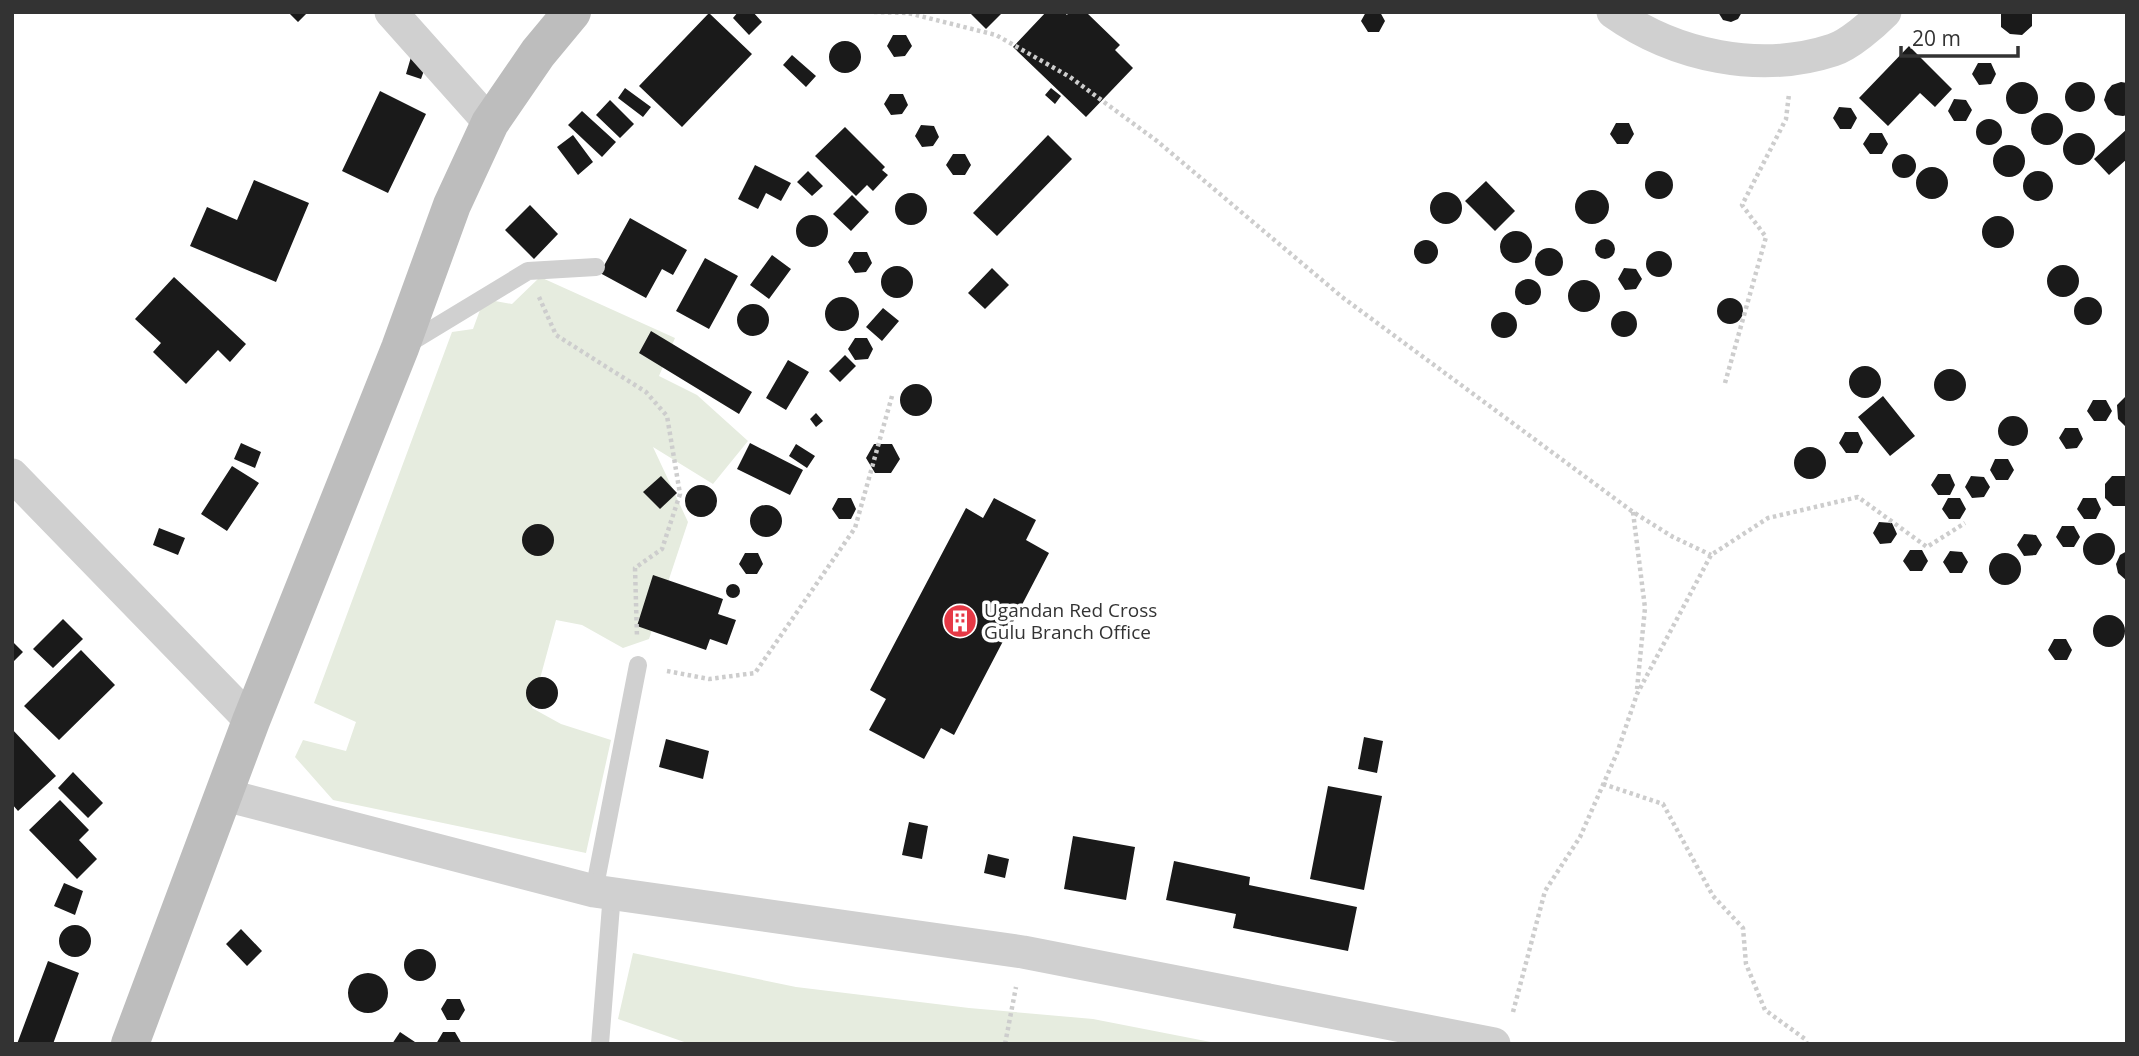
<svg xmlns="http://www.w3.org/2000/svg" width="2139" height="1056" viewBox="0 0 2139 1056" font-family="'Open Sans',sans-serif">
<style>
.green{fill:#e6ecdf}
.building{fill:#1a1a1a}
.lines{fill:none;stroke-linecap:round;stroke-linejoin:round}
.path{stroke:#cdcdcd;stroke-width:4.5;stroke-dasharray:3.5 3.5;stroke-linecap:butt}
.lane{stroke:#d0d0d0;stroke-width:18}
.street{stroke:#d0d0d0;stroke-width:33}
.secondary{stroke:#bdbdbd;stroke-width:38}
.labels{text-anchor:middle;stroke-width:7;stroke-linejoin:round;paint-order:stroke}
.poi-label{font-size:19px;fill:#333;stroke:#fff;text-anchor:start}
</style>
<rect width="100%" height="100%" fill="#fff"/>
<path class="green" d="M540,277L675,338L659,376L697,395L748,441L713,484L653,447L688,522L649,639L623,648L582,625L556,620L532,708L561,724L611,740L586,853L333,800L295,757L303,740L346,751L356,722L314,703L452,332L473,329L484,299L512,304Z
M633,953L796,987L969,1008L1093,1019L1221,1044H690L618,1019Z"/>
<path class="building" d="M288,12H308L298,22Z
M738,12H753L762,22L749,35L733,18Z
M969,12H1003L986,29Z
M1046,12H1064L1067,15L1069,12H1086L1120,45L1115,50L1133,68L1086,117L1013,47Z
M1366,12H1380L1385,21L1379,32H1368L1361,21Z
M1718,12H1742L1738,19L1731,22L1723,20Z
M2001,12H2032V26L2022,35L2010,34L2001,27Z
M709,13L752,54L682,127L639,86Z
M893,35H906L912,46L905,56L894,57L887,46Z
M829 57a16 16 0 1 1 32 0a16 16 0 1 1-32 0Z
M1909,46L1952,89L1935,107L1920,93L1888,126L1859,98Z
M792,55L816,76L806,87L783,65Z
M411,57L427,62L421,79L406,74Z
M1978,63H1991L1996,74L1991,84L1979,85L1972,74Z
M2065 97a15 15 0 1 1 30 0a15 15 0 1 1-30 0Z
M2121,82L2127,83V115L2123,116L2115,115L2108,109L2104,100L2107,91L2112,85Z
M2006 98a16 16 0 1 1 32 0a16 16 0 1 1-32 0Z
M625,88L651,107L643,117L618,98Z
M1051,88L1061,96L1055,104L1045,95Z
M380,91L426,114L388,193L342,171Z
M890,94H903L908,105L902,114L891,115L884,104Z
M1954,99L1966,100L1972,110L1966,121H1954L1948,111Z
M610,100L634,124L620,138L596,115Z
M1839,107L1851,108L1857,118L1851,129H1840L1833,118Z
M582,111L616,142L602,157L568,125Z
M2031 129a16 16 0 1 1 32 0a16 16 0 1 1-32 0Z
M1976 132a13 13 0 1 1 26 0a13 13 0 1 1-26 0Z
M1616,123H1629L1634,134L1628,144H1617L1610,134Z
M921,125L934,126L939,137L933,146L922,147L915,136Z
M845,127L885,167L882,170L888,175L873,191L867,185L856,196L815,156Z
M2127,129V159L2109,175L2094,159Z
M2063 149a16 16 0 1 1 32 0a16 16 0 1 1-32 0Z
M1870,133H1882L1888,144L1882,154H1870L1863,144Z
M573,135L593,162L578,175L557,147Z
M1048,135L1072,159L997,236L973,213Z
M1993 161a16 16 0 1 1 32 0a16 16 0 1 1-32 0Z
M953,154H965L971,165L965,175H953L946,165Z
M1892 166a12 12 0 1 1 24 0a12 12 0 1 1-24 0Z
M755,165L791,183L781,201L766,193L758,209L738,199Z
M1916 183a16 16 0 1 1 32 0a16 16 0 1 1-32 0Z
M2023 186a15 15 0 1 1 30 0a15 15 0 1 1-30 0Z
M808,171L823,186L812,196L797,182Z
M1645 185a14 14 0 1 1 28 0a14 14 0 1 1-28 0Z
M254,180L309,203L276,282L190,246L207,207L237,220Z
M1486,181L1515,211L1495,231L1465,201Z
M1575 207a17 17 0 1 1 34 0a17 17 0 1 1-34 0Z
M1430 208a16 16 0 1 1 32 0a16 16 0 1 1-32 0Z
M895 209a16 16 0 1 1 32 0a16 16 0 1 1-32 0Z
M852,195L869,212L851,231L833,214Z
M530,205L558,234L534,259L505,230Z
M796 231a16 16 0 1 1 32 0a16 16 0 1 1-32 0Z
M1982 232a16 16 0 1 1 32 0a16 16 0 1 1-32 0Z
M630,218L687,250L673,275L662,269L646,298L600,273Z
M1500 247a16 16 0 1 1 32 0a16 16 0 1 1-32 0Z
M1595 249a10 10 0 1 1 20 0a10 10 0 1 1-20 0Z
M1414 252a12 12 0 1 1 24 0a12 12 0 1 1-24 0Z
M1535 262a14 14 0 1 1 28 0a14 14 0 1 1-28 0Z
M1646 264a13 13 0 1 1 26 0a13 13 0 1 1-26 0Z
M854,252H867L872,263L866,272L855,273L848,262Z
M772,255L791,269L769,299L750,285Z
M705,258L738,276L709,329L676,311Z
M2047 281a16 16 0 1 1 32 0a16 16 0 1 1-32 0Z
M881 282a16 16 0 1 1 32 0a16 16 0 1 1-32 0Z
M992,268L1009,285L985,309L968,293Z
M1624,268L1636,269L1642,279L1636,289L1625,290L1618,279Z
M174,277L246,344L230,362L218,350L186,384L153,352L161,343L135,319Z
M1515 292a13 13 0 1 1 26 0a13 13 0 1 1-26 0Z
M1568 296a16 16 0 1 1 32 0a16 16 0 1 1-32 0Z
M2074 311a14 14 0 1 1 28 0a14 14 0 1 1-28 0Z
M825 314a17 17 0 1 1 34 0a17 17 0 1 1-34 0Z
M1717 311a13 13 0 1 1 26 0a13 13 0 1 1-26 0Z
M737 320a16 16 0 1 1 32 0a16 16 0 1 1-32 0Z
M883,308L899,321L882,341L866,327Z
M1611 324a13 13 0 1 1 26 0a13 13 0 1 1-26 0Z
M1491 325a13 13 0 1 1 26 0a13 13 0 1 1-26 0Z
M651,331L752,392L739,414L639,353Z
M855,338H867L873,349L868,359L855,360L848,349Z
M845,355L856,366L840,382L829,371Z
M788,360L809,372L786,410L766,398Z
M1849 382a16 16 0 1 1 32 0a16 16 0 1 1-32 0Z
M1934 385a16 16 0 1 1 32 0a16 16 0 1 1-32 0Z
M900 400a16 16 0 1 1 32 0a16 16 0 1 1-32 0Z
M2127,395V428L2118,419L2117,405Z
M1883,396L1915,436L1890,456L1858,417Z
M2093,400H2106L2112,411L2106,421H2094L2087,411Z
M816,413L823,421L816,427L810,419Z
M1998 431a15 15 0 1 1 30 0a15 15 0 1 1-30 0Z
M2065,428H2078L2083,439L2077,448L2066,449L2059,438Z
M1845,432H1858L1863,443L1858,453H1846L1839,443Z
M241,443L261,452L255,468L234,459Z
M750,443L803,470L790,495L737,469Z
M796,444L815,456L807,468L789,456Z
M874,444H892L900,459L891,473H875L866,458Z
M1794 463a16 16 0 1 1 32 0a16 16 0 1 1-32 0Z
M1995,459H2008L2014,470L2008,480H1996L1990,470Z
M232,466L259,483L227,531L201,514Z
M1938,474H1950L1955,485L1950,495H1938L1931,485Z
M661,476L677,493L660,509L643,492Z
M1971,476L1984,477L1990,487L1984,497L1972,498L1965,487Z
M2112,476H2127L2125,506H2113L2105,498V484Z
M685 501a16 16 0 1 1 32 0a16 16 0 1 1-32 0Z
M838,498H851L856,509L851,519H839L832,509Z
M994,498L1036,520L1026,540L1049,553L954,735L941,728L924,759L869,730L886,699L870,690L966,508L983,518Z
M1948,498H1960L1966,509L1960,519H1949L1942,509Z
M2083,498H2096L2101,509L2096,519H2084L2077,509Z
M750 521a16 16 0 1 1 32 0a16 16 0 1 1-32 0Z
M1879,522L1892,523L1897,534L1891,543L1880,544L1873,533Z
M522 540a16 16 0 1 1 32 0a16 16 0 1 1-32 0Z
M2062,526H2074L2080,537L2074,547H2063L2056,537Z
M159,528L185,538L178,555L153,545Z
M2083 549a16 16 0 1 1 32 0a16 16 0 1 1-32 0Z
M2024,534L2036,535L2042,545L2036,555L2024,556L2017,545Z
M1910,550H1922L1928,561L1922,571H1910L1903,561Z
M1950,551L1962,552L1968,562L1962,573H1950L1943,562Z
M2127,551V581L2118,573L2116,564L2120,555Z
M745,553H758L763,564L757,574H746L739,564Z
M1989 569a16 16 0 1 1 32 0a16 16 0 1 1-32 0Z
M653,575L723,599L718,614L736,620L727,645L710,639L706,650L637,626Z
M726 591a7 7 0 1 1 14 0a7 7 0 1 1-14 0Z
M2093 631a16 16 0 1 1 32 0a16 16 0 1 1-32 0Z
M63,619L83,639L53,668L33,649Z
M2054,639H2066L2072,650L2067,660H2055L2048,650Z
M12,641L23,652L12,663Z
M81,650L115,685L59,740L24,706Z
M526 693a16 16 0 1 1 32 0a16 16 0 1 1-32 0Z
M12,729L56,776L18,811L12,804Z
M1364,737L1383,741L1377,773L1358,769Z
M666,739L709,751L703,779L659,767Z
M73,772L103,803L88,818L58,788Z
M1328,786L1382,796L1364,890L1310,879Z
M60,800L89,830L79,840L97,859L77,879L29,830Z
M909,822L928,826L922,859L902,855Z
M1073,836L1135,847L1126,900L1064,889Z
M988,854L1009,859L1005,878L984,873Z
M1174,861L1250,877L1249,885L1357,907L1348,951L1233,928L1236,914L1166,900Z
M64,883L83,891L75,915L54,906Z
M59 941a16 16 0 1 1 32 0a16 16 0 1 1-32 0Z
M241,929L262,951L247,966L226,944Z
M404 965a16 16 0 1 1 32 0a16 16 0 1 1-32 0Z
M48,961L79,973L53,1044H17Z
M348 993a20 20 0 1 1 40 0a20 20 0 1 1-40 0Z
M447,999H460L465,1010L459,1020H447L441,1009Z
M400,1032L418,1044H392Z
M443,1032H455L462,1044H436Z"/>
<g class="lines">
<path class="path" d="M874,12L908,13L996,35L1070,77L1157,141L1342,297L1633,512L1673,537L1711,555
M539,297L556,335L646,392L667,416L680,494L662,549L635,568L637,637
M1725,383L1766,237L1742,205L1786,119L1789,94
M1633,512L1645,608L1637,689
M667,671L709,679L755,673L855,528L892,396
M1603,784L1663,804L1713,896L1743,928L1746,964L1765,1010L1805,1039L1807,1044
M1513,1012L1545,891L1580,837L1617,753L1637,694L1711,555L1768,518L1858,497L1927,547L1965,523
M1005,1044L1016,987"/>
<path class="lane" d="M406,345L528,271L596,267
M594,891L638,665
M600,1044L612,893"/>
<path class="street" d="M391,12L490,123
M1613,12C1675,56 1760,74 1833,50C1849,45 1873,24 1885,12
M12,475L251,721
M225,795L594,891L1023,952L1494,1044"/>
<path class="secondary" d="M130,1044L251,721L400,348L452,205L490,123L538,53L572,12"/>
</g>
<defs>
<g id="building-disc" transform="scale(1.75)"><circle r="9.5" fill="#e63946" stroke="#fff"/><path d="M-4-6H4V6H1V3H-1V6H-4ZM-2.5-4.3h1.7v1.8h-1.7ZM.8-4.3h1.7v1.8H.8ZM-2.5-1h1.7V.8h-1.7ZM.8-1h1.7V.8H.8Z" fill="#fff"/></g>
</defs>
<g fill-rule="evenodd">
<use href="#building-disc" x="960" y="621"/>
</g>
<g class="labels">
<g class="poi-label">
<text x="984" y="617">Ugandan Red Cross<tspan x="984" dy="22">Gulu Branch Office</tspan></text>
</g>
</g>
<rect width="2139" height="1056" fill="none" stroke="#333333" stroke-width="28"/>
<path d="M1901 46v10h117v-10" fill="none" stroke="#333333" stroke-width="3.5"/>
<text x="1912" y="46" font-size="21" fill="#333333" stroke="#ffffff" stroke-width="5" paint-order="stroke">20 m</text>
</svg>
